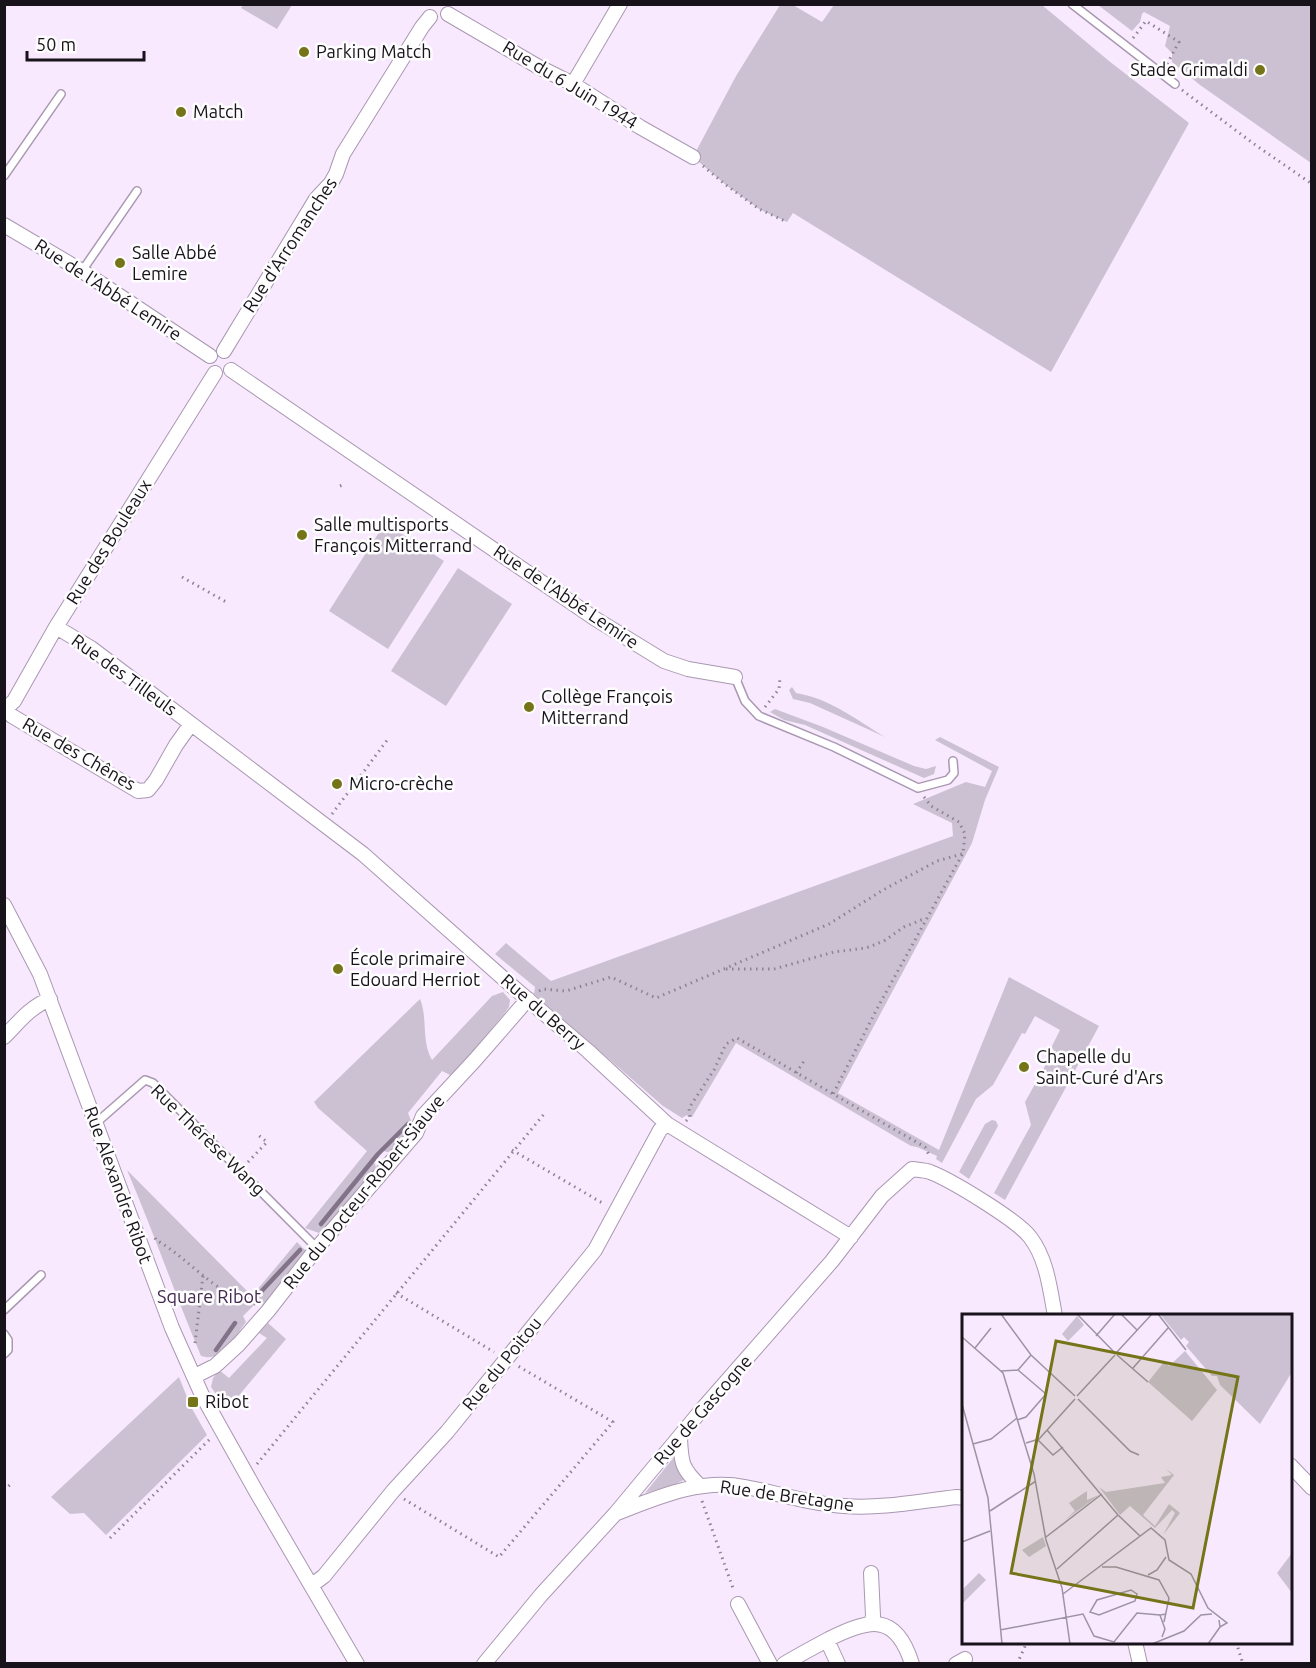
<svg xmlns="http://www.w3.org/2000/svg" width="1316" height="1668" viewBox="0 0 1316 1668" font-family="Ubuntu,sans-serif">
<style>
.green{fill:#ccc1d2}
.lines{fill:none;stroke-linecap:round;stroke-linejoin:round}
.stream{stroke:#827389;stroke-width:4.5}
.lane-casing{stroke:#a998b1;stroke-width:10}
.street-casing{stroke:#a998b1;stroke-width:16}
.path{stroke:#8e8393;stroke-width:3;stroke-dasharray:1.5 4.5;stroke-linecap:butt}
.lane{stroke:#fff;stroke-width:7}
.street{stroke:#fff;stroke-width:14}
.poi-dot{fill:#757418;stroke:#fdfdfd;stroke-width:2}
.labels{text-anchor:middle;stroke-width:5;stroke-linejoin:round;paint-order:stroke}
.poi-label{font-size:18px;fill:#18121b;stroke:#fdfdfd;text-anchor:start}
.street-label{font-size:18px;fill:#18121b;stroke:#fdfdfd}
.park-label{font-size:18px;fill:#42274e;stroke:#fdfdfd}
.inset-road{fill:none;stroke:#9e93a4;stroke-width:1.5}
.view{fill:#757418;fill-opacity:0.15;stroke:#757418;stroke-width:3}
.inset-edge{fill:none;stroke:#18121b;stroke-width:3}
</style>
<rect width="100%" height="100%" fill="#f8e9ff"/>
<path class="green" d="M243,5V4L292,5L277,29L241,8Z
M780,5H793L822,22L834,5H1042L1109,61L1189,123L1051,372L793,213L787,222L759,209L726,185L693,157L736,76Z
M1098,5H1311V163L1200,85L1172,62V53L1165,46L1170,26L1144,12L1142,14L1140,22L1132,31Z
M385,523L444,561L388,649L329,611Z
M458,568L512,604L446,706L391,671Z
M792,687L796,693C829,698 857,720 885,737L810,703L793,699L789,690Z
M775,709L823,727L914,766L926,769L936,766L934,774L924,778L805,725L784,720L770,712Z
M940,737L999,767L985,800L972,843L838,1093L939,1150L1009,977L1099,1026L1005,1200L994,1193L1031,1125L1025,1102L1054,1050L1051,1048L1060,1030L1035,1016L1025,1034L1022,1033L993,1085L976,1099L942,1163L936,1159L937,1156L917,1147L911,1146L736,1043L692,1117H688L687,1115L682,1118L663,1106L534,994L535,987L495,954L506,943L551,981L953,836L952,823L913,804L966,782L985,787L992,771L935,740Z
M503,992L510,1000L509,1007L504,1014L452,1076L442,1071L408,1113L413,1126L409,1134L392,1153L383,1151L374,1162L376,1167C360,1190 344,1218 319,1233L305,1228L367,1151L318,1108L314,1102L420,999C428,1018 421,1041 432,1060L492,996Z
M992,1120L996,1121L998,1126L969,1179L959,1172L985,1124Z
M127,1170L252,1296L297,1242L306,1251L264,1305L255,1304L243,1316L246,1322C235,1336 222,1363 201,1356C175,1294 153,1231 127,1170Z
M268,1323L286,1339L227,1410L211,1387L213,1378L219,1370L229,1378L267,1338L259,1333Z
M179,1377L191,1407L207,1435L106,1535L84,1513L70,1514L51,1497Z
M674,1457L679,1471L686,1478C675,1487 658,1489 645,1493Z"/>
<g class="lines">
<path class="stream" d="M321,1224L378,1154L408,1124
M257,1296L300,1250
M216,1350L235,1323"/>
<g class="lane-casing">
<path id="lane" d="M1072,4L1175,84
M4,176L61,94
M82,271L137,191
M735,677L745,701L759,716L834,747L918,788L948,780L954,773L953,761
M96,1123L145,1080L153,1083L317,1248
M4,1310L41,1275
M4,1334L8,1340V1350L4,1354"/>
</g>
<g class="street-casing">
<path id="street" d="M448,14L537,66L573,84L640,127L693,157
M573,84L620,4
M4,225L82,271L210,356
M224,351L316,199L331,183L336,174L343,154L422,27L430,17
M231,370L594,618L664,661L688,669L735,677
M56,627L91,648L363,854L512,986L588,1051L667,1124L851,1237
M6,709L12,716L138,791L148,790L156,780L176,745L191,724
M4,710L14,701L56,627L215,373
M4,905L40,974L172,1328L202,1395L257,1493L357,1664
M4,1037C19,1022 30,1007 50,999
M195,1376L215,1366L239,1344L268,1311L317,1248L416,1133L423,1116L475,1060L528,999
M680,1438C681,1463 682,1469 700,1486
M1290,1465L1312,1488
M617,1513C658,1497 701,1478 745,1487C778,1493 810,1504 844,1506C882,1509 920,1501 957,1497L964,1498
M312,1585L324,1576L393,1491L447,1432L595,1250L660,1130L667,1124
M738,1604L770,1664
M871,1624L873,1616L871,1573
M827,1640L838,1664
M1135,1642L1140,1664
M484,1664L541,1595L615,1514L704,1407L832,1261L882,1196L912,1169C918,1170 924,1170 930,1172C951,1180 1017,1220 1030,1237C1047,1259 1050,1289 1055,1316
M784,1664C799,1655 814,1647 829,1639C869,1619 896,1612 912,1664
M956,1664L965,1659"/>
</g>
<path class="path" d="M1133,38L1146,21L1179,42L1167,64
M1182,90L1254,144L1312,184
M703,166L726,185L759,209L787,222
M340,486L345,484
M182,577L228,603
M765,707L779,689L780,678
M924,797L931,806L959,822L965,834L963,853L879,1005L833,1094L925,1147L930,1157
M332,814L388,739
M726,969H774L834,952L866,948L884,941L904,927L926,918
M539,991L543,989L566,991L611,977L656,998L829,924L883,890L937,861L962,854
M796,1073L806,1058
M686,1121L690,1117L689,1108L714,1070L726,1044L737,1038L833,1094
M512,1150L604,1204
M248,1162L267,1142L257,1134
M155,1238L156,1240C189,1258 217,1297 256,1304
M396,1293L494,1352
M195,1343L203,1276
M257,1464L544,1114
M4,1490L13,1482
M404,1499L499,1557L613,1422L518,1366
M702,1501L734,1591
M110,1538L210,1439
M964,1588L962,1591L964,1592
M1236,1642L1243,1664
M1017,1664L1027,1642"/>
<use href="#lane" class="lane"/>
<use href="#street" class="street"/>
</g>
<g class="poi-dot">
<circle cx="304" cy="52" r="6"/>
<circle cx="1260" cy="70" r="6"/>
<circle cx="181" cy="112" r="6"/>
<circle cx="120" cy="263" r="6"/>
<circle cx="302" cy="535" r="6"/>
<circle cx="529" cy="707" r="6"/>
<circle cx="337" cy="784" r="6"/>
<circle cx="338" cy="969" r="6"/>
<circle cx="1024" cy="1067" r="6"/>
<rect x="187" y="1396" width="12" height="12" rx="3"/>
</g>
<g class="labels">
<g class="poi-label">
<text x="316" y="58">Parking Match</text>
<text x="1248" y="76" text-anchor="end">Stade Grimaldi</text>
<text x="193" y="118">Match</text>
<text x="132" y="259">Salle Abbé<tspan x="132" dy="21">Lemire</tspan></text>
<text x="314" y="531">Salle multisports<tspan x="314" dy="21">François Mitterrand</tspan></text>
<text x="541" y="703">Collège François<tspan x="541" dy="21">Mitterrand</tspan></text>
<text x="349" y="790">Micro-crèche</text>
<text x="350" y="965">École primaire<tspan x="350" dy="21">Edouard Herriot</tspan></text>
<text x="1036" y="1063">Chapelle du<tspan x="1036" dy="21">Saint-Curé d'Ars</tspan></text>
<text x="205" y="1408">Ribot</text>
</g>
<g class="street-label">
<text transform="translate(570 85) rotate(31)" y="6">Rue du 6 Juin 1944</text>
<text transform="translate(290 245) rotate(-57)" y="6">Rue d'Arromanches</text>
<text transform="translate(108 290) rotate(33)" y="6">Rue de l'Abbé Lemire</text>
<text transform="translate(109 542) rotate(-58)" y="6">Rue des Bouleaux</text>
<text transform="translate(566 597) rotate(34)" y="6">Rue de l'Abbé Lemire</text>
<text transform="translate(124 675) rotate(36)" y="6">Rue des Tilleuls</text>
<text transform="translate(79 754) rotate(30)" y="6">Rue des Chênes</text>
<text transform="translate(543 1012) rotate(41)" y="6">Rue du Berry</text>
<text transform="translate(208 1140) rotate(44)" y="6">Rue Thérèse Wang</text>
<text transform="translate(118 1185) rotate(70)" y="6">Rue Alexandre Ribot</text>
<text transform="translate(364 1192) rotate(-51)" y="6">Rue du Docteur-Robert-Siauve</text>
<text transform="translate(502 1364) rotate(-51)" y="6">Rue du Poitou</text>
<text transform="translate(703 1410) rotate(-49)" y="6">Rue de Gascogne</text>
<text transform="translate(787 1496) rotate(8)" y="6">Rue de Bretagne</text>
</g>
<g class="park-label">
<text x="209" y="1303">Square Ribot</text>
</g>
</g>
<g transform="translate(962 1314)">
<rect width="330" height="330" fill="#f8e9ff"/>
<path d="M198,0H330V58L298,110L258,71L255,62H250L224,32L227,28L222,23L219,26ZM115,2L122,11L106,27L100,20ZM223,37L255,76L230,107L186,68L202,48L207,52ZM204,155L212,161L181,201L193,212L207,190L218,199L201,221L213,199L210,196L193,214L168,192L158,201L137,173L144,178L203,169L199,163L210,161ZM125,177V186L137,181L103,206L113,197L107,189ZM81,223L84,232L67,243L60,236ZM330,239V279L315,259ZM17,259L24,266L0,290V276Z" fill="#ccc1d2"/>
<path class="inset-road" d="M39,0L69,41L113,82M115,0L153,39M159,0L175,16M196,0L224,36M134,22L153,0M0,23L41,59L72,160L84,226L100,274L108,330M13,34L29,14M155,38L190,0M155,41L186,68M171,54L206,14M39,57L56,56L69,41M115,82L153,41M116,85L168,137L177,141M0,90L26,184L40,330M55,106L64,103L84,80L56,56M85,116L156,201L178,222M76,126L91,141L101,133M64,129L77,125L113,85M11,130L29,125L55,104M28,197L74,167M84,223L140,180M0,228L28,217M140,253H154L197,266L207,284L202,308M95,255L156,201M186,261L195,256L204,243M169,276L175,280L173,287L137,301L128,298L135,286ZM101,280L189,214L203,226L207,246L229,260L246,294L265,309L258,313L257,306M38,316L121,300L132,322L152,328L175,299L198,301M200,323L203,315L198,301L204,300M190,330L222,317L239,301L250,300M246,330L258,313"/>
<path class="view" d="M94,27L276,63L231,294L49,259Z"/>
<rect width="330" height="330" class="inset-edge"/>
</g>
<rect width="1316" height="1668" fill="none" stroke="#18121b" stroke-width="12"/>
<path d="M27 51v9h117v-9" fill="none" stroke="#18121b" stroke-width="3"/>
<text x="36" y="51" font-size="18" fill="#18121b" stroke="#fdfdfd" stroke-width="4.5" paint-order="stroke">50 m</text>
</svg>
